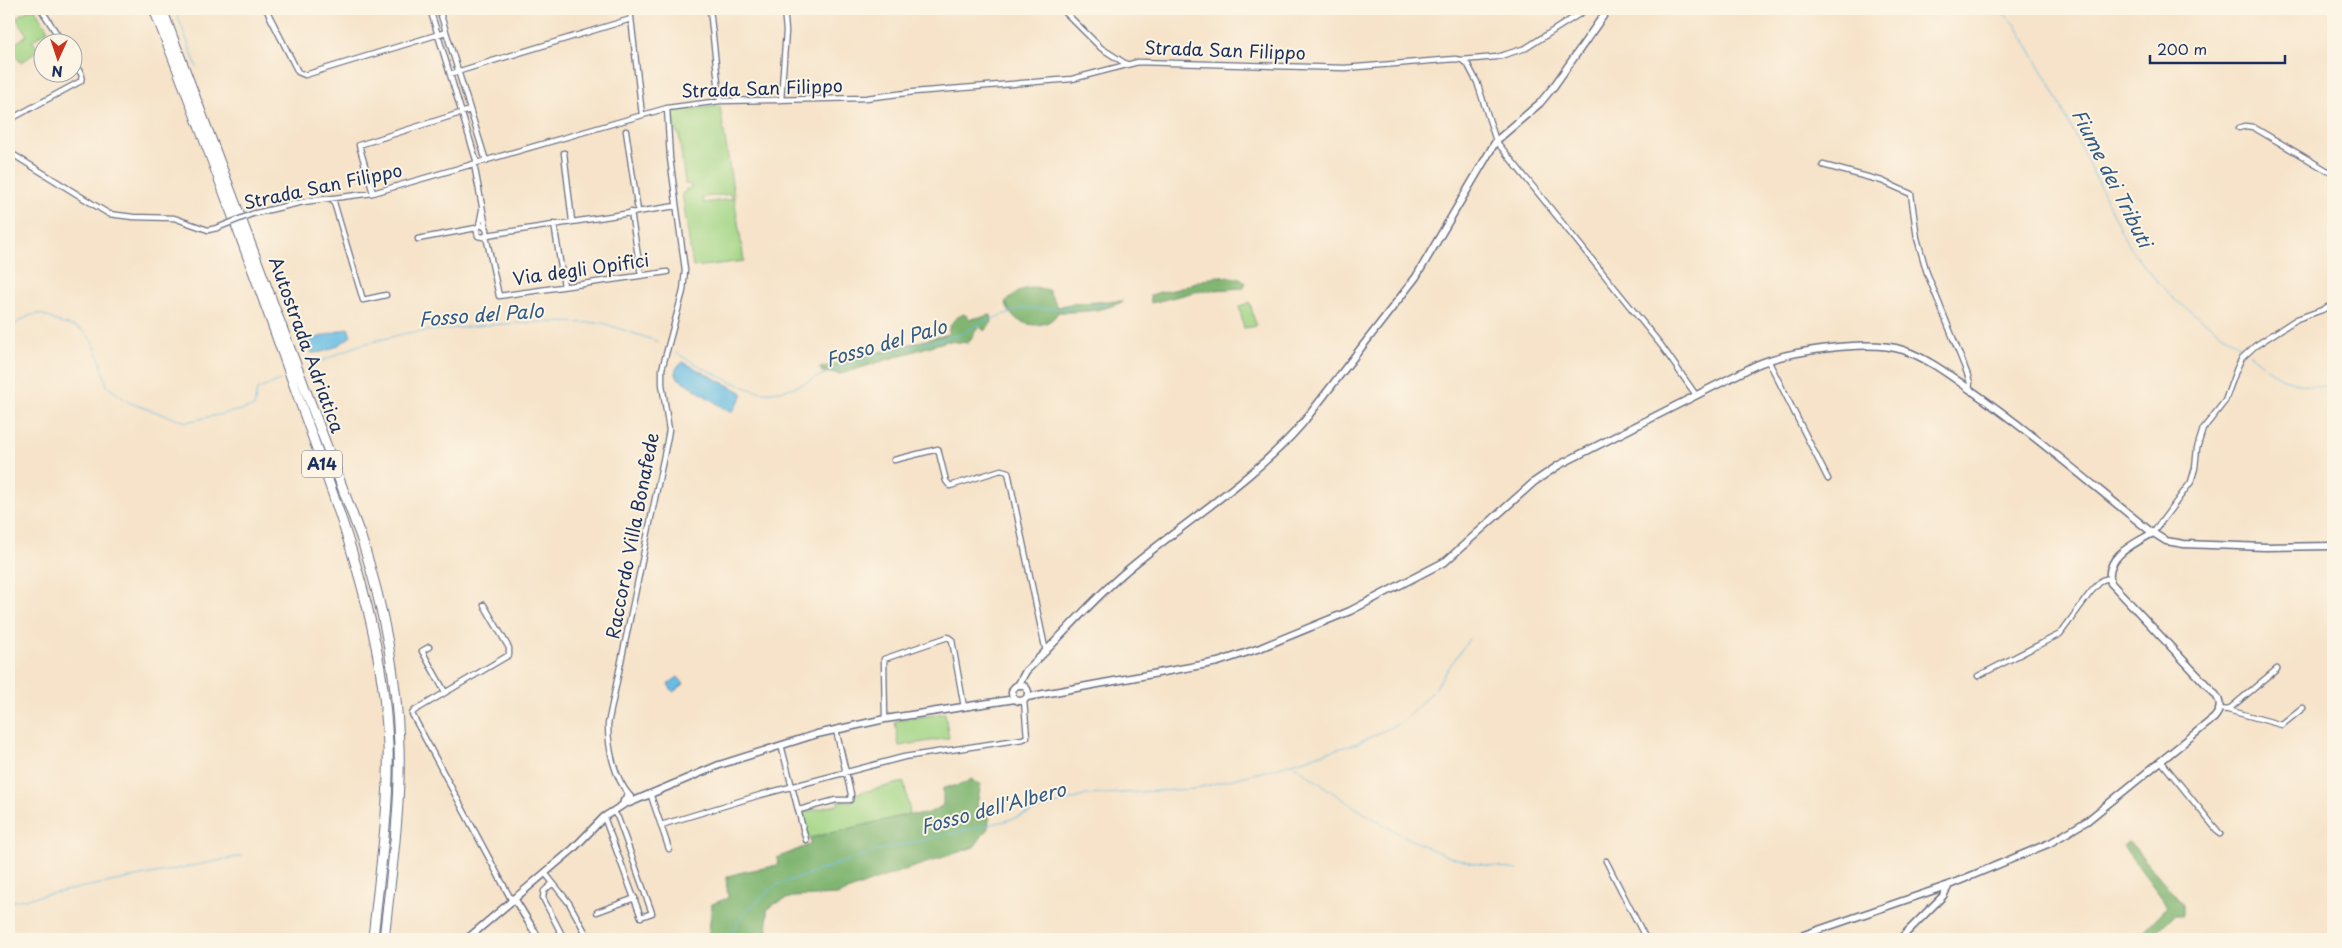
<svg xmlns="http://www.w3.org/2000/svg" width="2342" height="948" viewBox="0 0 2342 948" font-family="'Playpen Sans',sans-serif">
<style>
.green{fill:#a2d585;stroke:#5e8272;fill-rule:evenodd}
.forest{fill:#81b672;stroke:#4e7268}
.water{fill:#68bde4;stroke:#4276a1}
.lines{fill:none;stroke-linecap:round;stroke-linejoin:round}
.stream{stroke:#68bde4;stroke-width:1}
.street-casing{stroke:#686e83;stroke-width:7}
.secondary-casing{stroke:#686e83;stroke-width:9}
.highway-casing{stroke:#686e83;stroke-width:11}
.street{stroke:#fff;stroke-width:4.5}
.secondary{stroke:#fff;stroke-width:6}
.highway{stroke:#fff;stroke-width:9}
.street-bridge-casing{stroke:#686e83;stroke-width:7;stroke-linecap:butt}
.street-bridge{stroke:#fff;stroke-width:4.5}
.labels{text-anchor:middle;stroke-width:4;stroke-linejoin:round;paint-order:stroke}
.shield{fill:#fcf5e5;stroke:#5e6a86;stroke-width:1}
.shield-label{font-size:16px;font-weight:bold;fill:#1b2f5e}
.street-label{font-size:18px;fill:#1b2f5e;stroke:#fcf5e5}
.water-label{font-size:19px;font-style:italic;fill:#325a86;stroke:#fcf5e5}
</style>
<rect width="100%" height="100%" fill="#fcf5e5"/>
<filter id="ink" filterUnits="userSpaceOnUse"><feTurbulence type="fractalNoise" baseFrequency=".02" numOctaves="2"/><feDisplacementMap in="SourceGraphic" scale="10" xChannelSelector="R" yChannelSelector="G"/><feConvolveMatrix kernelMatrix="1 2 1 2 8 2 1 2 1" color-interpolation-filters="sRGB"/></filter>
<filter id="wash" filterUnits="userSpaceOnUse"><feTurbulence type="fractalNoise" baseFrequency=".0096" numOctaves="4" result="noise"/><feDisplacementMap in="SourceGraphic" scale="20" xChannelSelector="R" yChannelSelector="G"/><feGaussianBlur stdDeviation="1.12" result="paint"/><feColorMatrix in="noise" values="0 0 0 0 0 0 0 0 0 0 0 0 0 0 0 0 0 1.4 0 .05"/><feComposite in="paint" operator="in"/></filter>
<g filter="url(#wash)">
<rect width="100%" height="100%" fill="#f6e3c9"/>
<path class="green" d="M30,9H35L48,30L32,41L39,50L21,63L15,54L12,56L9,67V48L27,35L16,18Z
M720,106L744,261L693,267L682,193H685L686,189L691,188V185L685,184L679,134L675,131L674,118L670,116L672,111ZM731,194L732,199L703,203V197Z
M1250,303L1256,326L1244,328L1239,306Z
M945,713L949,738L899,746L895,721Z
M904,782L910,814L807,839L803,817L804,810L806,812L839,804L837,801H852L854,794Z"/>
<path class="forest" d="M1218,276L1240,278L1246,283L1243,288L1199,291L1151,303L1150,296C1160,290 1170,292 1181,288C1194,283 1205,279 1218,276Z
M1035,287L1048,290L1058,307L1074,303L1123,301C1104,312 1079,312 1058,312C1049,330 1022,328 1010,313C1008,310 1007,305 1005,302L1021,290Z
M964,314L970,319L991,315L992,322L984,331L979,326L968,343L947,341L841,374L822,372L820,368L948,334C949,324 954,318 964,314Z
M972,779L975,783L981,784L977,805L981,811L990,812L988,828L974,847L878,879L837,895L792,897L776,903L767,910L768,934L763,939H708L712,904L728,898L726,878C737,871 764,869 778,865L777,858L811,844L810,838L910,814C922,817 933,812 943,805V788L960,785Z
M2129,841L2183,905V915H2174L2150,939H2136L2168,906L2123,846Z"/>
<path class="water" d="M348,328L351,336C340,345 327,353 312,353L307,341Z
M683,362L741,392L743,395L733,411H728L678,378L675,372L677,367Z
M678,677L684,684L673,692L668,684Z"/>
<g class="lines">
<path class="stream" d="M175,9L197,67
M1998,9L2015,24L2048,80L2129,247L2150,273L2175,300L2246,350
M9,327C20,323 28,313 40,314C46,315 53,320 58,322C65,325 73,325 80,329C97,339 102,367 107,386L130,403L186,422L254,407L257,390L280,380
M676,353C694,363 744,391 763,392C789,394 812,378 835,370C877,354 922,345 964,333L982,322L1024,308L1063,309L1108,304
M2249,353L2280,378L2303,385L2333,387
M308,367L359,345L407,333L486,325L542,322L603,323L659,342
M1293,764C1339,798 1410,847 1465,861C1482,865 1500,867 1518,870
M9,902L242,856
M728,939L745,912L776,885L879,850L1005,821L1086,795L1193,789L1269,770L1357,743L1404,721L1434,689L1469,639"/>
</g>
</g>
<g filter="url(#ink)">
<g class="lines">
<g class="street-casing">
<path id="street" d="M41,9L62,42
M266,9L298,72L305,75L446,32
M430,9L477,163
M439,9L486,161
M630,9L642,115
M710,9L720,101
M1062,9L1101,48L1126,64
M1462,60L1497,57L1526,48L1587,9
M450,74L631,19
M781,100L786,31L784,9
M9,120L81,81L82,75L72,60
M2239,128L2245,126L2253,127L2333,174
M626,131L638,211
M9,152L109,214L133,217L174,218L208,230L217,228
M564,153L572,221
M474,164L486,227
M1823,165L1882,181L1911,194L1917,238L1927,273L1967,373L1970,383L1969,389
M373,193L359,145L470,110
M333,199L363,300L386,295
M631,212L641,275
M252,214L303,202L373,193L667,108L720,101L866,98L914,92L1072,79L1138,62L1345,68L1455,59L1462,60L1468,65L1477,82L1496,141L1661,345L1696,395
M554,224L564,286
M479,226L482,210
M487,235L676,206
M486,236L499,296L667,272
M418,239L476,228L481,225L487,229V235L483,237L478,236L476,228
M1768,360L1828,479
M894,460L938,449L946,481L950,486L1001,470L1008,472L1046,652
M2153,533L2191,482L2195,468L2197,448L2203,429L2225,401L2237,368L2242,358L2255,346L2297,319L2322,310L2333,304
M484,605L509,648V655L414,711L412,714L512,901
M429,647L422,651L445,692
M1978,676L2060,634L2090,593L2102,580L2110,578
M2220,709L2228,710L2277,669
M2228,710L2282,725L2303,708
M885,719L884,659L948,637L952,640L964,707
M781,745L806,840
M2161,761L2220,834
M650,793L669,849
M630,796C614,777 608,749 608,724L667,441L669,430L662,384V369L683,291L685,270L670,158L667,108
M799,810L836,800H850L851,794L836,730
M604,817L641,917L652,913L618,818L613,811
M661,825L760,795L904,757L1023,739L1027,737L1024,701
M1606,861L1646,939
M545,873L569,903L589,939
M553,883L544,891L543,898L564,939
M597,912L635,898"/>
</g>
<g class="secondary-casing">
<path id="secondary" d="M1019,684L1026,671C1063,635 1097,594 1137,562C1192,517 1255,478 1302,424L1416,277L1496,141L1540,103L1554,86L1608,9
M1012 693a8 8 0 1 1 16 0a8 8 0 1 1-16 0Z
M1027,697L1218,662L1260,648L1350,611L1446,561L1534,482L1559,465L1754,366C1786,351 1868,339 1903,350C1927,358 1948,374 1968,388C2031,432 2090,483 2150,531L2166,541L2184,544L2266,547L2333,546
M624,801L629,803L719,765L817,734L885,719L1015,699
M623,804L627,796L630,797L631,801
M514,898L539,939
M467,939L573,849L604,817L626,803
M1792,939L1949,885L2050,843L2087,821L2214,718C2221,710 2222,703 2215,694L2111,583C2103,557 2135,543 2153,533
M1900,939L1943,896L1949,885"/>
</g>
<g class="highway-casing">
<path id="highway" d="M154,9C203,134 250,261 295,388C337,506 383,619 388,745C390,810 379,875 373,939
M162,9L361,537C383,605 397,674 399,746C401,810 391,875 384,939"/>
</g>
<use href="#street" class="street"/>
<use href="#secondary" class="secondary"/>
<use href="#highway" class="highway"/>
<g class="street-bridge-casing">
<path id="street-bridge" d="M217,228L252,214"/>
</g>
<use href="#street-bridge" class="street-bridge"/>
</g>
</g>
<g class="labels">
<rect class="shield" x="302" y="450.5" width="40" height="27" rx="4"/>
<g class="shield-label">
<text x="322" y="470">A14</text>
</g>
<g class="street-label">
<text transform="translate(1225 51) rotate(2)" y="6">Strada San Filippo</text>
<text transform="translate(762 89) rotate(-2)" y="6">Strada San Filippo</text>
<text transform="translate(323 187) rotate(-12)" y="6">Strada San Filippo</text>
<text transform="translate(581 270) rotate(-8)" y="6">Via degli Opifici</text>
<text transform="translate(306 345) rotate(70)" y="6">Autostrada Adriatica</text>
<text transform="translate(633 536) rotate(-79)" y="6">Raccordo Villa Bonafede</text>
</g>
<g class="water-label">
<text transform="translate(2112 178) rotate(63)" y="7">Fiume dei Tributi</text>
<text transform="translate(481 315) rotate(-4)" y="7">Fosso del Palo</text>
<text transform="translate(886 343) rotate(-16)" y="7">Fosso del Palo</text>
<text transform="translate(993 808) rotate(-15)" y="7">Fosso dell'Albero</text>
</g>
</g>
<rect width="2342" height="948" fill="none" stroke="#fcf5e5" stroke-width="30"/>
<g transform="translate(58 58) rotate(183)"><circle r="24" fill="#fcf5e5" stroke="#a2a6af"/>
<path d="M0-4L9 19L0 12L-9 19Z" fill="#c8321e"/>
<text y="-8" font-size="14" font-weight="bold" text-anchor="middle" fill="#1b2f5e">N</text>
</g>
<path d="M2150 55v8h135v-8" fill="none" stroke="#1b2f5e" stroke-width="2.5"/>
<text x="2157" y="55" font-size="15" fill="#1b2f5e" stroke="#fcf5e5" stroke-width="4" paint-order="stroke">200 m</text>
</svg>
